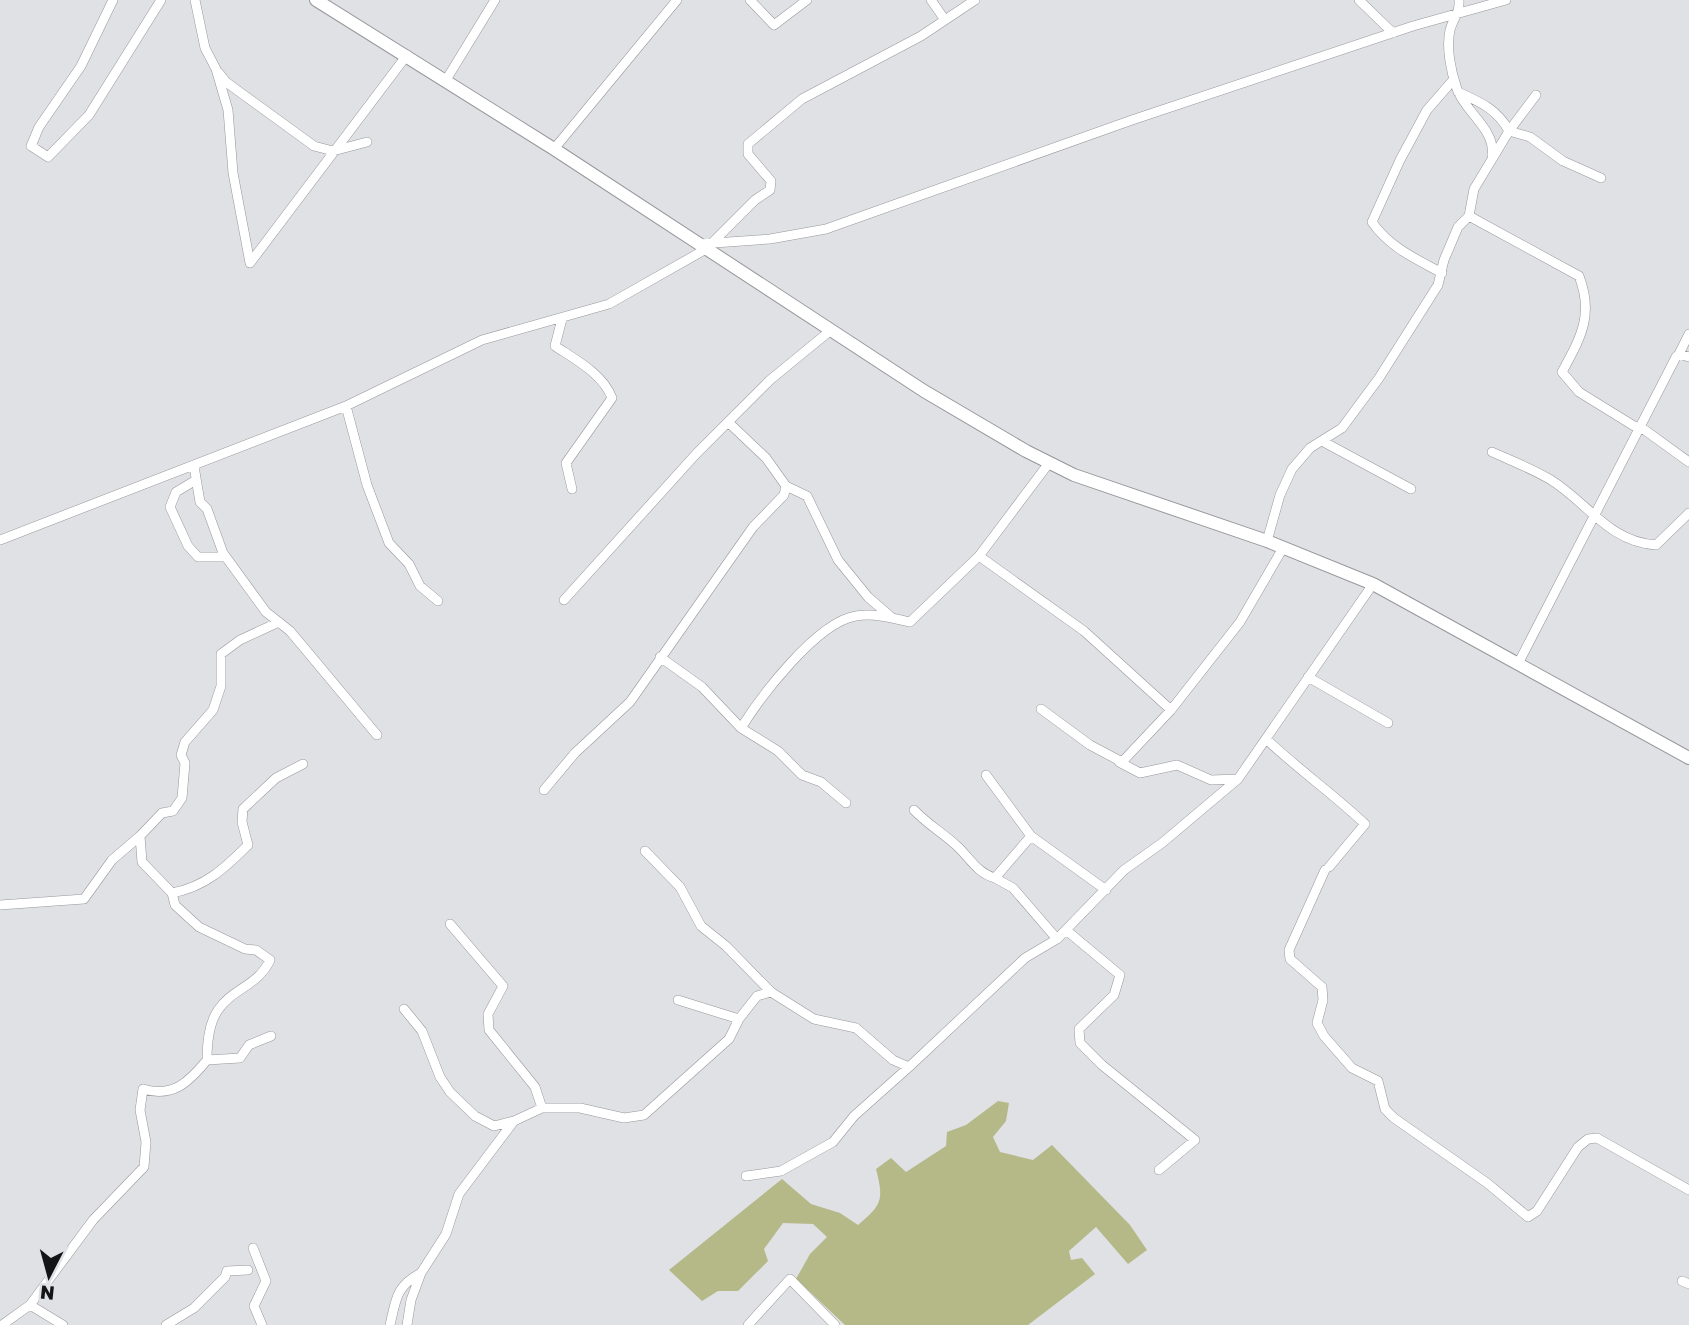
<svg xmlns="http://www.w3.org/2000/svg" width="1689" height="1325" viewBox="0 0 1689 1325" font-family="'Golos Text',sans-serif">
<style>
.green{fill:#b5b988}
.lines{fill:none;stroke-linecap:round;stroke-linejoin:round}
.street-casing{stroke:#96979b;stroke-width:10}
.secondary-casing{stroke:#96979b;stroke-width:14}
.street{stroke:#fff;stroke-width:9}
.secondary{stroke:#fff;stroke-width:12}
</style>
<rect width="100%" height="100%" fill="#e0e1e5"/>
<path class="green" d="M998,1101L1009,1103L1006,1121L993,1137L1000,1152L1033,1160L1052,1145L1130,1225L1147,1250L1128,1264L1096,1227L1069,1251L1071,1260L1082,1258L1095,1274L1028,1325H845L796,1279L810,1254L827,1237L813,1224L783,1223L764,1249L768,1261L738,1291H718L702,1301L669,1270L782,1179L811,1204L840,1213L858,1225C882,1205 884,1200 876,1169L891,1158L906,1172L946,1146L947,1132L966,1125Z"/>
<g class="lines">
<g class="street-casing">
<path id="street" d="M113,0L81,66L39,127L31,146L48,157L89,115L161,0
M195,0L205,48L216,69L228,110L233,173L250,263L407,55
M750,0L774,25L807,0
M931,0L945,20
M1359,0L1393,33
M1459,0C1460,14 1453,18 1450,30C1446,48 1451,72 1457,89C1465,112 1496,130 1492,155
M219,73L226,82L314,146L333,151L367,142
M446,80L495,0
M1536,95L1509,131L1530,137L1563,161L1601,178
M554,149L677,0
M1469,216L1579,276C1594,315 1581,337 1562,372L1579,392L1634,426L1642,428L1689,462
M700,244L770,239L826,229L1132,120L1413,26L1506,0
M711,244L755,200L770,190L771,181L748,154V144L802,99L921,36L975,0
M1442,273C1416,259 1389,247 1372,222L1400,160L1427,110L1454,79
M562,319L555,346C576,360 603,374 612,398L566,463L572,489
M1679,354L1689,334
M346,406L367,485L389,543L409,564L420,586L438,601
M1322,441L1411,489
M1492,452C1512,461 1533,469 1551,480C1588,503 1609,542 1656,545L1689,513
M194,466L200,502L207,509L223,553L266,612L290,631L377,735
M196,480L176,492L170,507L188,546L198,557H226
M786,486L807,496L838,560L868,597L891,617
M0,540L346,406L482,340L609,304L706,249
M1267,541L1280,495L1292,469L1310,448L1342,428L1379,378L1438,285L1444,260L1458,227L1469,216L1474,189L1509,131C1497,109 1480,102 1458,92
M979,556L1084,631L1171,710
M564,600L696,454L770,380L831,330
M660,657L702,687L741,728L778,751L802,775L821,782L846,803
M1519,662L1676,357L1679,354L1689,357
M1308,677L1388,723
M1041,709L1090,745L1122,762L1171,710L1240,622L1283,548
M741,728C761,696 817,622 856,616C873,613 893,618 910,622L979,556L1049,463
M1266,739C1298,769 1333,794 1365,824L1329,867
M1119,762L1140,773L1177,765L1211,780L1238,779
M986,775L1031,836L1106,890
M544,790L575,753L630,702L753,527L784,495L786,486L766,458L728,422
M914,810C927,824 943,833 957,846C970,858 977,873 995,878
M1031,836L995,878L1013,888L1057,939
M645,851L680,887L701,926L726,946L771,992
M1325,870L1289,950L1290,959L1322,987L1323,1000L1317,1023L1324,1036L1352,1068L1378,1081L1385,1109L1394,1118L1487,1183L1528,1217L1537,1211L1578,1147L1588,1139L1597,1138L1689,1190
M172,893C205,887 225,868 248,845L242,822L243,809L276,778L303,764
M0,905L84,899L112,860L140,836
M450,924L503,986L488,1014L489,1030L535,1087L542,1108
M1066,930L1120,975L1114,995L1079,1029L1080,1043L1102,1065L1195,1140L1159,1170
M678,1000L739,1019L757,996L771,992L814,1019L856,1028L893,1060L909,1067L1025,958L1057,939L1124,870L1162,843L1238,779L1373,584
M404,1009L422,1031L440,1077L450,1092L475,1116L494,1126L514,1121
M271,1036L249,1045L240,1058L207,1060C207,1045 209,1023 218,1010C233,988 258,986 270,960L256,950L245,949L199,927L175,905L172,893L142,862L140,836L162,813L173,811L182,798L185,763L181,755L185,742L213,710L221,686V654L240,640L279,622
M746,1176L781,1171L833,1142L854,1116L909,1067
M253,1248L266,1281L254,1306L262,1325
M1682,1281L1689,1284
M30,1305L63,1325
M2,1325L30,1305L93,1220L144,1167L146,1142L140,1110L143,1089C173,1098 189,1082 207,1060
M166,1325L194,1308L225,1277L227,1271L248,1270
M390,1325C396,1299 396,1286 421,1273
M407,1325L411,1300L421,1273L446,1234L459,1194L514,1121L542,1108H580L624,1118L644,1115L729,1039L739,1019
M748,1325L790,1279L835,1325"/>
</g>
<g class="secondary-casing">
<path id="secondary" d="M316,0L554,149L924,391L1026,451L1074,475L1267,541L1373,584L1689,758"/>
</g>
<use href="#street" class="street"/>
<use href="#secondary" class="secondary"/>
</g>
<g transform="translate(49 1276) rotate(186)" stroke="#e0e1e5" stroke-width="5" paint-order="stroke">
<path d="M0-5L12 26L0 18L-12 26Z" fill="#131415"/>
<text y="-10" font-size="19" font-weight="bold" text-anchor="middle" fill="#131415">N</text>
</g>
</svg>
